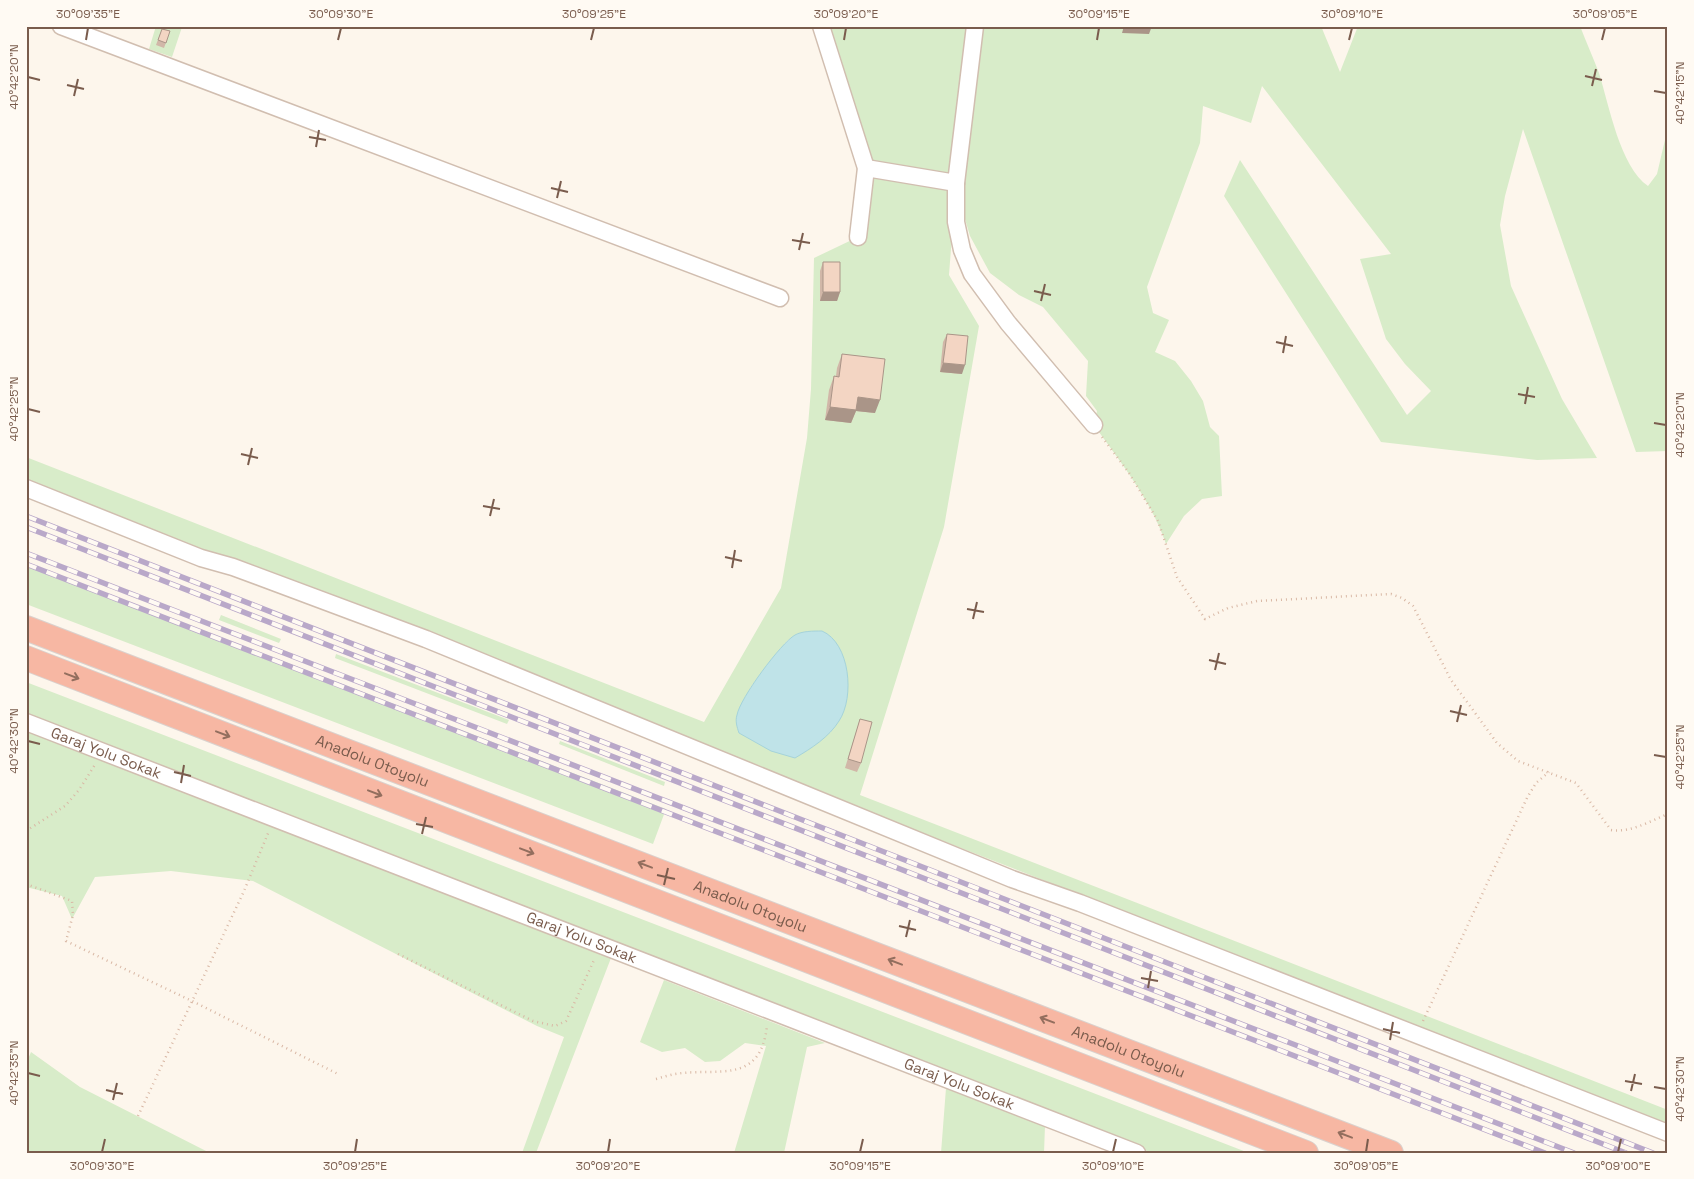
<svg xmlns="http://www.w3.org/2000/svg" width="1694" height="1179" viewBox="0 0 1694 1179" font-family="'Space Grotesk',sans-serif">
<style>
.green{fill:#d8ecc9;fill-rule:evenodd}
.water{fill:#bfe3e8;stroke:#a5d3da}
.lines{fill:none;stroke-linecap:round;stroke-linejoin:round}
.minor-casing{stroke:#d1beb0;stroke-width:19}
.highway-casing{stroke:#dad1cd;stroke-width:26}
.path{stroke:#d9b8a5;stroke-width:2.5;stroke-dasharray:1 4;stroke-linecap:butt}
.minor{stroke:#fff;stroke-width:16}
.highway{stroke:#f7b7a3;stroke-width:24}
.rail-casing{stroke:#b9a8c9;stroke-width:5.5}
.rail{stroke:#fffaf3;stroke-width:4;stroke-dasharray:11;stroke-linecap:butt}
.wall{fill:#d1b7a8}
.shaded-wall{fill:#aa9588}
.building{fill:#f3d5c3;stroke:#aa9588}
.oneway{stroke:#936e5e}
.ticks{fill:none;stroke:#7a5c4d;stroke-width:2}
.labels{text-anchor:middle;stroke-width:5;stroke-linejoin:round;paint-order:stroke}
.street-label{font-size:15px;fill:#7a5c4d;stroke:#fffaf3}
.neatline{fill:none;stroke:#7a5c4d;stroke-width:2}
.ticks-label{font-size:12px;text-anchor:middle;fill:#7a5c4d}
</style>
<rect width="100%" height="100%" fill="#fdf6ec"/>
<path class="green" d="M156,26L182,27L172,57L149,49Z
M826,26H967L952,176L877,164L870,158Z
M981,26H1321L1340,72L1358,26H1580C1586,42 1593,57 1599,73C1609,105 1620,167 1648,186L1657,174L1668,127V451L1636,452L1523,129L1505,196L1500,225L1511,286L1562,399L1597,458L1537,460L1381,442L1224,196L1240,160L1407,415L1431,391L1405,364L1386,339L1360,259L1391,254L1262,86L1251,123L1203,106L1200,143L1147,287L1153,313L1169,320L1155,352L1175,361L1191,381L1203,401L1210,427L1219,436L1222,496L1202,499L1184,516L1166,544C1151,500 1121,463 1094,425L1097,411L1086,396L1088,361L1043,307L1019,295L990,273L970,236L962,209Z
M866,168L956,183L949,275L979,326L944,527L860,795L1668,1110V1123L1640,1115L1187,936L26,484V457L704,722L781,588L807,438L811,389L814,258L858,237ZM822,631L750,688L787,641L797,634Z
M26,562L666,809L653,844L26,604Z
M221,615L281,639L279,643L219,620Z
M336,654L509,720L507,724L335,658Z
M26,682L1249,1153H1152L26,719Z
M26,728L579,943L598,953L608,955L611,958L536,1153H522L564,1037L537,1026L253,881L171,871L95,877L72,919L62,896L26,887Z
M560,741L665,782L664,786L559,744Z
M664,980L825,1043L807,1047L784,1153H734L766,1046L745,1043L720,1061L705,1062L685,1048L662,1052L640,1042Z
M31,1052L80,1087L210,1153H26V1064Z
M946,1088L1045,1126L1044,1153H941Z"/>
<path class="water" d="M822,631C850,643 855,697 839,721C829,737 812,748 795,758L771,751L739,733C737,727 735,721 737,715C740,698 781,643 795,635C802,631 813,631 822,631Z"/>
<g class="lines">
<g class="minor-casing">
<g id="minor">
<path d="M61,26L780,298"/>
<path d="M821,26L866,168L858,237"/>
<path d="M866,168L956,183L975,26"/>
<path d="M956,183V222L962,250L972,274L1008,323L1094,425"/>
<path d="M26,488L201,558L233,567L426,639L1012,879L1080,903L1668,1133"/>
<path id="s1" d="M26,722L1137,1153"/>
</g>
</g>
<g class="highway-casing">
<g id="highway">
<path id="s2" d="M26,628L1391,1153"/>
<path d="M26,658L1306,1153"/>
</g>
</g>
<path class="path" d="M1102,437L1129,473L1158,521L1177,577L1205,619L1228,608L1257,601L1391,594L1402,598L1413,606L1451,680L1497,743L1518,761L1576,783L1611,830C1631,833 1650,821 1668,814
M26,831L65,806L79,790L96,763
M26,884L72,901L73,915L66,941L192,1001L338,1074
M398,954L533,1021L555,1026L566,1021L595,958
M1423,1021L1527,798L1536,783L1549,772
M656,1079C663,1077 669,1075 675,1074C717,1067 760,1086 767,1026
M138,1116L244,891L269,831"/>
<use href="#minor" class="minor"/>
<use href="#highway" class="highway"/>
<g class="rail-casing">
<path id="rail" d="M26,516L1653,1153
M26,527L1626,1153
M26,553L1574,1153
M26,564L1545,1153"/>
</g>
<use href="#rail" class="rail"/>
</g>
<path class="wall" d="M162,29L170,31L164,48L156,45Z
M823,262L840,292L837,301H820V271Z
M947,334L962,374L940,372L943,342Z
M842,354L875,413L856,411L851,423L825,420L829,390L834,376H836L837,368Z
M860,719L861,763L857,772L845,768Z"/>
<path class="shaded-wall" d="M1124,26H1152L1149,34L1122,33Z
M823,292H840L837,301H820Z
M943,363L965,365L962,374L940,372Z
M858,397L880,400L875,413L856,411L851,423L825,420L830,407Z"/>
<path class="building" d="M162,29L170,31L166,43L158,40Z
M823,262H840V292H823Z
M947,334L968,336L965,365L943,363Z
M842,354L885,359L880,400L858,397L856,410L830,407L834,376L839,377Z
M860,719L872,722L861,763L848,759Z"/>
<defs><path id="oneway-shaft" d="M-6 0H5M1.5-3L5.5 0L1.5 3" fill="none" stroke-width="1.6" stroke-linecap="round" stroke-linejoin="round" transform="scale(1.25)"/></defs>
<g class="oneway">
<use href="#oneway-shaft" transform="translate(72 676) rotate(21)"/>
<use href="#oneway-shaft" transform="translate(223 734) rotate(21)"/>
<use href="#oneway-shaft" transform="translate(375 793) rotate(21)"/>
<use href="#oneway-shaft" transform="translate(527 851) rotate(21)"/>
<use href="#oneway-shaft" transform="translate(645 865) rotate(-159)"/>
<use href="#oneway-shaft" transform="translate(895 962) rotate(-159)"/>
<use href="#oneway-shaft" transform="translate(1047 1020) rotate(-159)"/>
<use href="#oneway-shaft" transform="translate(1345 1135) rotate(-159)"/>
</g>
<path class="ticks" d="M86,40L88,28M338,40L341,28M591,40L594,28M844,40L846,28M1097,40L1099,28M1349,40L1352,28M1602,40L1605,28M1585,76L1602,80M28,77L40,80M67,85L84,89M1592,86L1596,69M1654,91L1666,93M74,96L78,79M309,137L326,140M316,147L319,130M551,188L568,192M557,198L561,181M792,240L810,243M799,250L803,233M1034,291L1051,295M1041,301L1045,284M1276,342L1293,346M1283,353L1286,336M1518,394L1535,397M1525,404L1528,387M28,409L40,412M1654,423L1666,425M241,454L258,458M248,465L252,448M483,506L500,509M490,516L494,499M725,557L742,561M732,568L735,550M967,609L984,612M973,619L977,602M1209,660L1226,664M1215,670L1219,653M1450,711L1467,715M1457,722L1461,705M28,741L40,744M1654,755L1666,757M174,772L191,776M181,783L184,765M416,824L433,827M422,834L426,817M657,875L675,879M664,885L668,868M899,926L916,930M906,937L910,920M1141,978L1158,981M1148,988L1151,971M1383,1029L1400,1033M1390,1040L1393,1022M28,1073L40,1076M1625,1081L1642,1084M1654,1087L1666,1089M106,1090L123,1094M1631,1091L1635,1074M113,1100L117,1083M102,1152L105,1139M355,1152L357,1139M608,1152L610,1139M860,1152L863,1139M1113,1152L1116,1139M1366,1152L1368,1139M1618,1152L1621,1139"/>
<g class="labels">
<g class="street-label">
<text dy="5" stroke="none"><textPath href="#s1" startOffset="86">Garaj Yolu Sokak</textPath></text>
<text dy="5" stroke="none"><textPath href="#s2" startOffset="371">Anadolu Otoyolu</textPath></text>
<text dy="5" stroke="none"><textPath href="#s2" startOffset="776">Anadolu Otoyolu</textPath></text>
<text dy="5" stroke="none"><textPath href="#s1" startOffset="596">Garaj Yolu Sokak</textPath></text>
<text dy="5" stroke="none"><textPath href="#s2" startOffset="1181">Anadolu Otoyolu</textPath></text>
<text dy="5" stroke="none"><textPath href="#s1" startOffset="1001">Garaj Yolu Sokak</textPath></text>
</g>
</g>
<rect width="1694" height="1179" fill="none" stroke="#fffaf3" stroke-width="55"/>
<rect x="28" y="28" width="1638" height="1124" class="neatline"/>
<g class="ticks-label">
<text x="88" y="18">30°09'35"E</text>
<text x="341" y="18">30°09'30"E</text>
<text x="594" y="18">30°09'25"E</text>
<text x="846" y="18">30°09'20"E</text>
<text x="1099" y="18">30°09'15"E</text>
<text x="1352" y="18">30°09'10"E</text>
<text x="1605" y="18">30°09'05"E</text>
<text transform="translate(14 77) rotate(-90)" y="4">40°42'20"N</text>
<text transform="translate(1680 93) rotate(-90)" y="4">40°42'15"N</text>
<text transform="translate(14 409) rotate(-90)" y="4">40°42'25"N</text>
<text transform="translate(1680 425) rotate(-90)" y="4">40°42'20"N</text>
<text transform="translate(14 741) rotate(-90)" y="4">40°42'30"N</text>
<text transform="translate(1680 757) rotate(-90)" y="4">40°42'25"N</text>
<text transform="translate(14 1073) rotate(-90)" y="4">40°42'35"N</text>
<text transform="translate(1680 1089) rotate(-90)" y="4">40°42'30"N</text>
<text x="102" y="1170">30°09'30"E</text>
<text x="355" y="1170">30°09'25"E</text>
<text x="608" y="1170">30°09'20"E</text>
<text x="860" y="1170">30°09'15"E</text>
<text x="1113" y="1170">30°09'10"E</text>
<text x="1366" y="1170">30°09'05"E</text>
<text x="1618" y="1170">30°09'00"E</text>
</g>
</svg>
